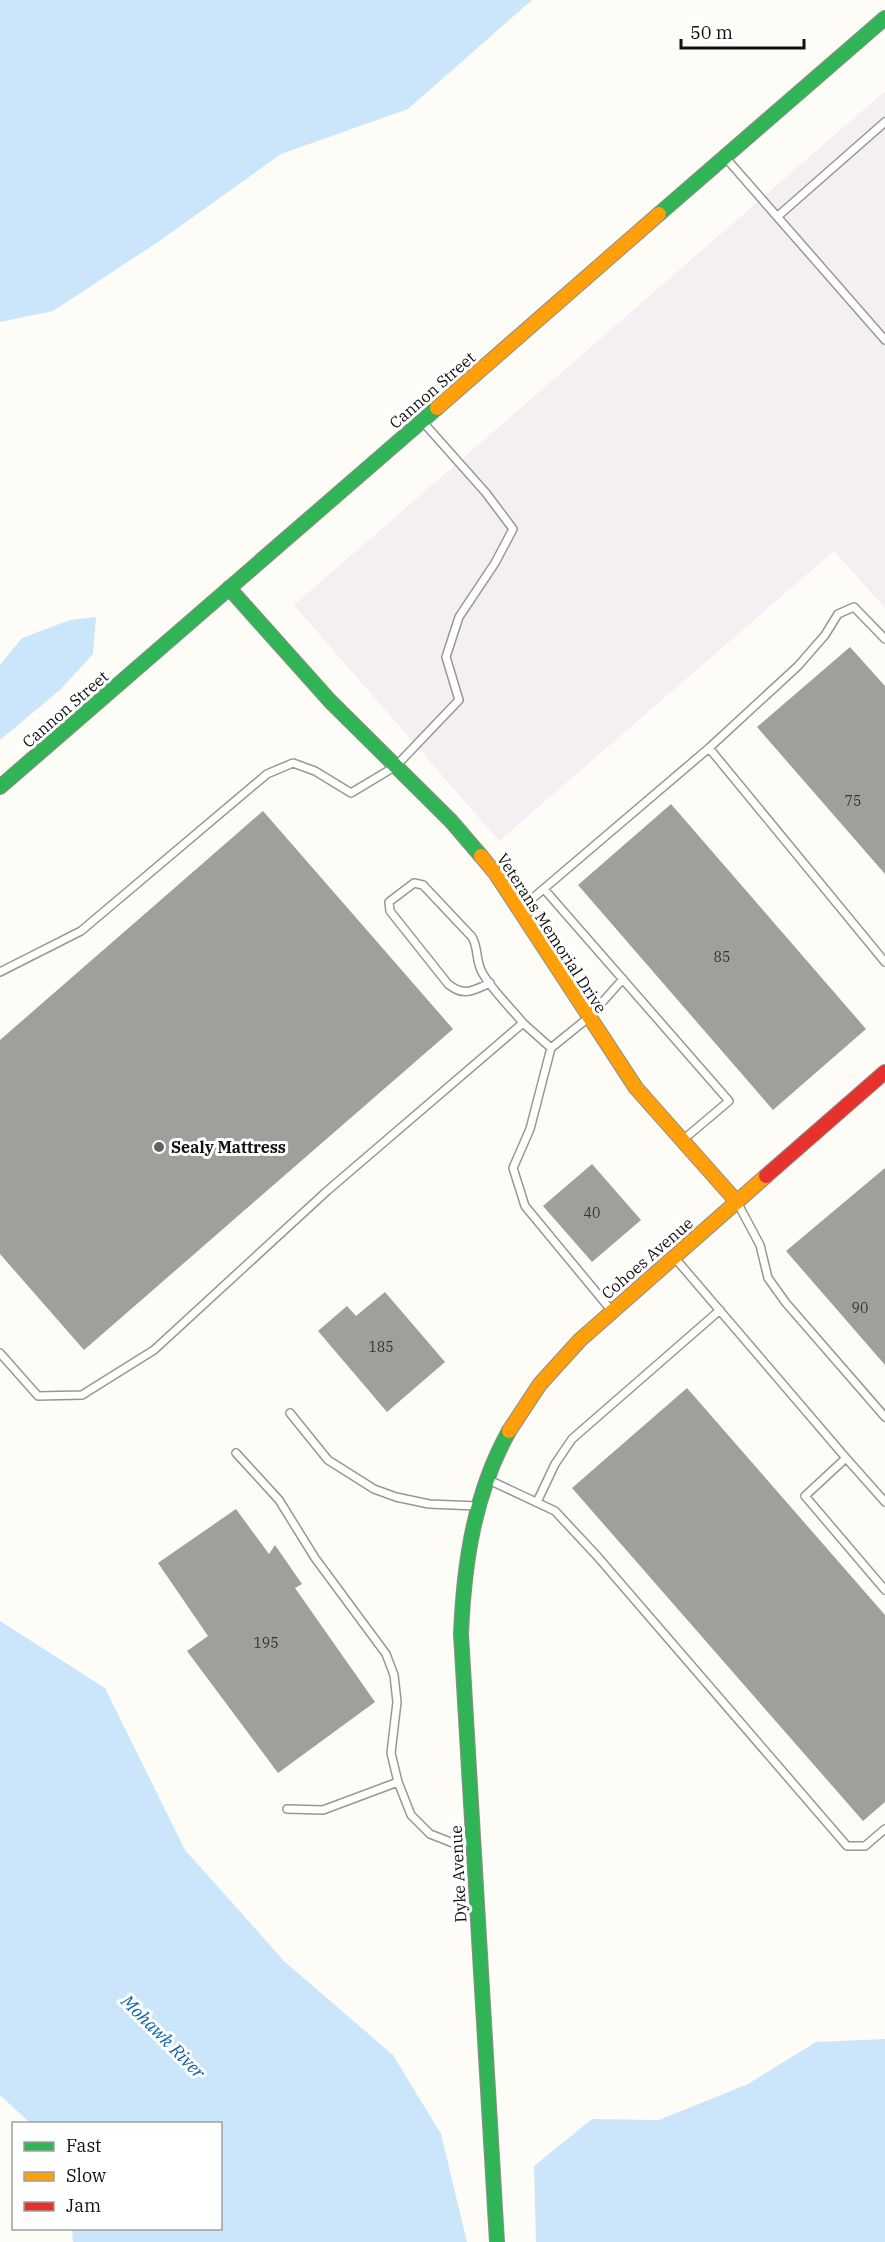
<svg xmlns="http://www.w3.org/2000/svg" width="885" height="2242" viewBox="0 0 885 2242" font-family="'IBM Plex Serif',serif">
<style>
.industrial{fill:#f5eff3}
.water{fill:#cbe6fa}
.building{fill:#a19f9c}
.lines{fill:none;stroke-linecap:round;stroke-linejoin:round}
.lane-casing{stroke:#979795;stroke-width:10}
.fast-casing{stroke:#8e8d8b;stroke-width:16}
.slow-casing{stroke:#8e8d8b;stroke-width:16}
.jam-casing{stroke:#8e8d8b;stroke-width:16}
.lane{stroke:#fffffe;stroke-width:7}
.fast{stroke:#30b455;stroke-width:14}
.slow{stroke:#ff9f0a;stroke-width:14}
.jam{stroke:#e5322d;stroke-width:14}
.poi-dot{fill:#646362;stroke:#fff;stroke-width:2}
.labels{text-anchor:middle;stroke-width:6;stroke-linejoin:round;paint-order:stroke}
.number-label{font-size:14px;fill:#353434}
.street-label{font-size:16px;fill:#111;stroke:#fff}
.poi-label{font-size:16px;font-weight:bold;fill:#111;stroke:#fff;text-anchor:start}
.water-label{font-size:18px;font-style:italic;fill:#0e60ae;stroke:#fff}
</style>
<rect width="100%" height="100%" fill="#fdfcf7"/>
<path class="industrial" d="M885,91V608L834,551L499,841L294,605Z"/>
<path class="water" d="M0,0H532L408,109L281,154L158,242L53,311L0,322Z
M96,617L93,654L60,690L0,740V665L22,638L70,620Z
M0,1621L105,1688L185,1850L285,1962L393,2055L441,2134L467,2242H73L72,2229L220,2228V2124L30,2123L0,2095Z
M885,2039V2242H536L534,2166L592,2119L659,2120L748,2084L816,2042Z"/>
<path class="building" d="M850,647L885,686V874L757,727Z
M671,804L866,1029L773,1110L578,885Z
M263,811L453,1029L84,1350L0,1254V1040Z
M592,1164L641,1220L592,1262L543,1206Z
M885,1168V1365L786,1251Z
M385,1292L445,1362L387,1412L318,1331L347,1306L356,1316Z
M687,1388L885,1615V1802L863,1821L572,1488Z
M236,1509L269,1554L275,1545L302,1584L295,1588L375,1702L278,1773L187,1651L208,1636L158,1563Z"/>
<g class="lines">
<g class="lane-casing">
<path id="lane" d="M725,157L885,340
M778,216L885,122
M709,748L885,962
M544,889L729,1101L684,1139
M520,909L709,748L798,666L825,635L838,614L854,607L885,639
M0,972L81,931L267,774L293,763L315,771L351,793L396,766L459,700L446,657L459,617L495,563L513,529L486,493L422,421
M490,983C472,991 464,997 448,984L390,911L389,902L414,883L423,885L472,937C479,949 475,961 483,974C493,991 510,1007 523,1023
M551,1048L530,1129L513,1168L525,1206L611,1310
M738,1204L760,1245L768,1278L786,1303L885,1417
M674,1257L846,1458L805,1496L885,1590
M0,1353L38,1396L82,1395L154,1350L327,1191L523,1023L551,1048L588,1018L623,979
M290,1413L328,1460L374,1489L396,1497L429,1504L477,1506
M236,1453L279,1500L315,1558L386,1654L394,1675L397,1702L391,1753L398,1782L411,1815L430,1834L453,1843L473,1842
M846,1458L885,1502
M489,1480L555,1511L597,1556L847,1846H865L885,1829
M537,1502L555,1464L572,1439L720,1310
M287,1809L323,1810L398,1782"/>
</g>
<g class="fast-casing">
<path id="fast" d="M659,214L885,18
M229,588L330,701L451,821L481,856
M0,787L437,408
M497,2242L461,1634C464,1563 474,1494 509,1431"/>
</g>
<g class="slow-casing">
<path id="slow" d="M437,408L659,214
M481,856L496,874L636,1088L737,1202
M509,1431L540,1384L580,1340L766,1176"/>
</g>
<g class="jam-casing">
<path id="jam" d="M766,1176L885,1072"/>
</g>
<use href="#lane" class="lane"/>
<use href="#fast" class="fast"/>
<use href="#slow" class="slow"/>
<use href="#jam" class="jam"/>
</g>
<circle class="poi-dot" cx="159" cy="1147" r="6"/>
<g class="labels">
<g class="number-label">
<text x="853" y="806">75</text>
<text x="722" y="962">85</text>
<text x="592" y="1218">40</text>
<text x="860" y="1313">90</text>
<text x="381" y="1352">185</text>
<text x="266" y="1648">195</text>
</g>
<g class="street-label">
<text transform="translate(432 390) rotate(-41)" y="6">Cannon Street</text>
<text transform="translate(65 709) rotate(-41)" y="6">Cannon Street</text>
<text transform="translate(552 933) rotate(57)" y="6">Veterans Memorial Drive</text>
<text transform="translate(647 1258) rotate(-41)" y="6">Cohoes Avenue</text>
<text transform="translate(458 1874) rotate(-93)" y="6">Dyke Avenue</text>
</g>
<g class="poi-label">
<text x="171" y="1153">Sealy Mattress</text>
</g>
<g class="water-label">
<text transform="translate(163 2037) rotate(45)" y="6">Mohawk River</text>
</g>
</g>
<rect x="12" y="2122" width="210" height="108" fill="#ffffff" stroke="#a0a0a0" stroke-width="1.5"/>
<rect x="24" y="2142" width="30" height="9" fill="#30b455" stroke="#a0a0a0" stroke-width="1.5"/>
<text x="66" y="2152" font-size="18" fill="#111111">Fast</text>
<rect x="24" y="2172" width="30" height="9" fill="#ff9f0a" stroke="#a0a0a0" stroke-width="1.5"/>
<text x="66" y="2182" font-size="18" fill="#111111">Slow</text>
<rect x="24" y="2202" width="30" height="9" fill="#e5322d" stroke="#a0a0a0" stroke-width="1.5"/>
<text x="66" y="2212" font-size="18" fill="#111111">Jam</text>
<path d="M681 39v9h123v-9" fill="none" stroke="#111111" stroke-width="3"/>
<text x="690" y="39" font-size="18" fill="#111111" stroke="#ffffff" stroke-width="4.5" paint-order="stroke">50 m</text>
</svg>
